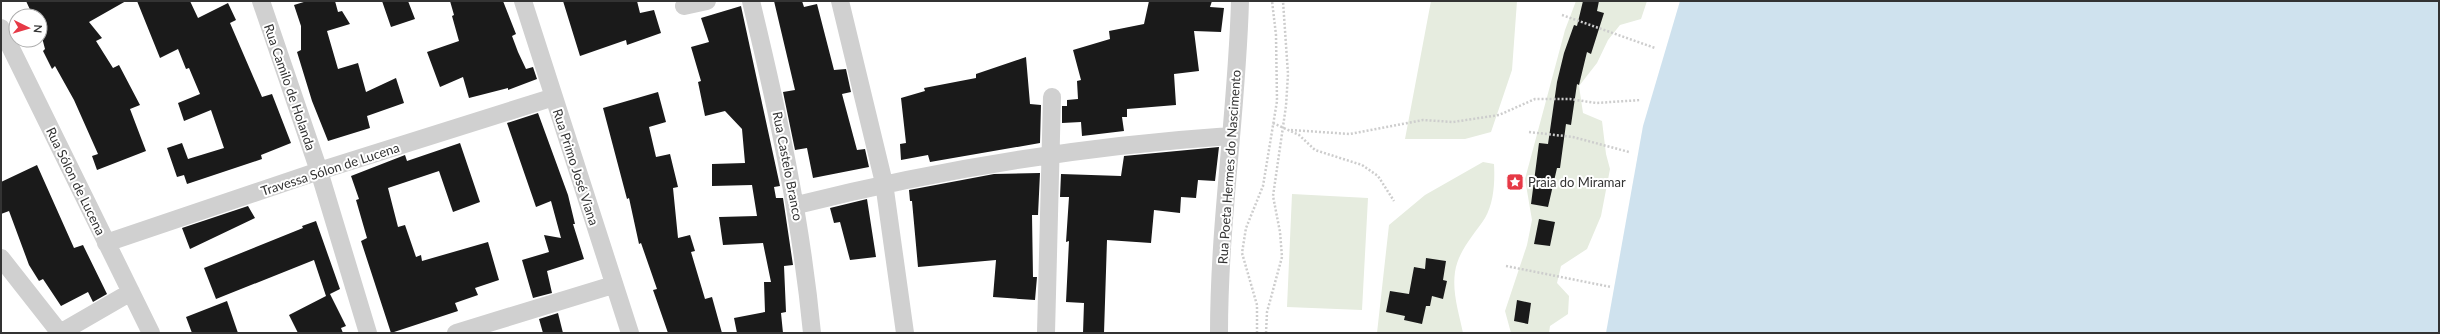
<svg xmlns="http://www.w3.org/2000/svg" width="2440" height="334" viewBox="0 0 2440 334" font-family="Lato,sans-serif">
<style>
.green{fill:#e6ecdf}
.water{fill:#cfe2ee}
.building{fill:#1a1a1a}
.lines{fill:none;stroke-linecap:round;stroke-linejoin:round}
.path{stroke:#cdcdcd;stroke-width:2.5;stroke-dasharray:2 2;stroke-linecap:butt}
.minor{stroke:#d0d0d0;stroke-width:18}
.labels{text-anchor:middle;stroke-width:4;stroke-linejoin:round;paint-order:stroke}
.street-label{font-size:13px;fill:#333;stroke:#fff}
.poi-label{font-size:13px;fill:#333;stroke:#fff;text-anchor:start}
</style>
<rect width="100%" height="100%" fill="#fff"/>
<path class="green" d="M1431,1H1517L1512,70L1491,132L1465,139H1405Z
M1576,1H1647L1641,19L1620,25L1608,40L1597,63L1579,86L1583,113L1602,121L1606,154L1610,169L1601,216L1587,249L1561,266L1557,283L1569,296L1568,314L1550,326L1549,333H1511L1505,311L1527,245L1532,220L1525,179L1565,30Z
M1483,162L1494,164C1495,181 1494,203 1485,218C1474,235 1458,251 1455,272C1452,293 1459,313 1463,333H1377L1389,225L1425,195Z
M1292,194L1368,198L1362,310L1287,307Z"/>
<path class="water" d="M1680,1H2439V333H1606L1643,126Z"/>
<path class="building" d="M26,1H126L89,22L102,38L96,41L113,68L119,65L140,105L130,109L146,151L97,170L92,156L98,154L74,100L55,66L52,69L43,51L45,49L40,30V16H33Z
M137,1H190L198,18L228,3L236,20L230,23L262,97L272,94L291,143L261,155L262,159L187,184L184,175L177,177L167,148L182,143L188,159L224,148L211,110L184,121L178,103L200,94L189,68L186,69L178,49L160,58Z
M307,1H335L338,12L342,11L350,24L327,31L338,69L358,63L366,92L396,78L404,103L367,116L370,128L328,141L312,101L297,52L301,50V26L294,5Z
M382,1H408L415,19L391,27Z
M450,1H503L516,34L512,36L518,52L526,69L533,67L537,79L508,90V88L469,98L463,77L440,87L427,52L459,41L452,16L454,15Z
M563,1H637L640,13L654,10L661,33L627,45L626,40L580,56Z
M774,1H802L804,7L817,4L834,70L846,69L851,92L842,94L857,150L865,149L869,167L813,178L807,148L795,150L783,92L795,90Z
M1149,1H1212L1210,7L1224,8L1221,32L1194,31L1199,71L1174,74L1176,105L1127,109V117H1122L1124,131L1082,136L1081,122L1062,123V106H1067V100L1078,99L1077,81L1081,80L1073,50L1110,39L1109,31L1144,24Z
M1583,1H1599L1597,11L1604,13L1591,54L1587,52L1579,85L1577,84L1571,125L1566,124L1560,168H1557L1548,207L1531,204L1539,143L1548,144L1557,82L1564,53L1574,25L1577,26Z
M741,6L780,186L774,187L776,198H783L793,265L784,266L786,312L781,313L783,333H737L734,318L765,312L764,282H771L763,243L723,245L719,217L757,216L752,185L712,186V164L745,163L742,129L725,111L705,116L698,82L701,81L691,47L709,42L701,18Z
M1026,57L1030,104L1041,105L1040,143L930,162L928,155L901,160L900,144L906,143L901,98L925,91L924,88L976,78V74Z
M658,92L666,122L649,127L656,157L670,154L678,187L673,188L678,238L690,235L695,251L691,252L705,299L712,297L722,333H668L653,290L657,289L641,243L639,244L629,198L627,199L603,108Z
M538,113L568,195L575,224H573L584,259L547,271L552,293L533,298L522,260L549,252L544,235L561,238L551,201L536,207L507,123Z
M460,143L480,202L453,212L439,171L388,188L398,227L405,225L416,257L421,255L422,261L488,242L499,280L475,288L478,295L455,303L458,311L391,333L361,241L367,238L356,200L359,199L351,176L405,155L407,161Z
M1219,147L1215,181L1198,180L1196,198L1181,197L1180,213L1154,210L1151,243L1107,240L1104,333H1083L1084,303L1066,302L1069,241L1066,242L1069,197H1060L1061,174L1121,176L1124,156Z
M37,165L74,248L83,245L107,294L93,302L88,292L61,306L43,279L39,281L29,265L9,211L1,214V182Z
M1040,173L1038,215H1032L1033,277H1037L1035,300L993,297L996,260L918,267L912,201H910L909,190L994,174Z
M867,199L876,257L850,260L840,222L834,223L830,208Z
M248,206L255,218L190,249L182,228Z
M1539,219L1555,222L1550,246L1534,244Z
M316,221L340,289L330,294L346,326L341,328L343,333H298L289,315L326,296L314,260L216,299L204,268L303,228L302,226Z
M1426,258L1446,261L1443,280L1447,281L1443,299L1432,296L1430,306H1426L1422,324L1404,320L1405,316L1386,312L1390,291L1409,294L1414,267L1425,269Z
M1517,300L1531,303L1528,324L1514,321Z
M227,301L238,333H192L186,317Z
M558,313L563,333H543L539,319Z"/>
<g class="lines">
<path class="path" d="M1562,15L1655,48
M1273,123L1299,135L1315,150L1362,165L1378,176L1394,201
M1291,130L1350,134L1423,120L1453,122L1499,115L1535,99H1570L1596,103L1641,100
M1529,132L1573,137L1629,152
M1506,266L1611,287
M1257,333V305L1242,253L1246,228L1263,186L1277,101L1276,35L1272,1
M1266,333L1267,312L1282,257L1280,232L1273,196L1286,106L1288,74L1283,1"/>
<path class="minor" d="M261,1L319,171L368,333
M523,1L630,333
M751,1C778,112 801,219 812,333
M840,1L884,183L905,333
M684,6L707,1
M1,28L151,333
M797,205C939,169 1084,146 1230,136
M106,243L319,171L554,97
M1,258L60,333
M60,333L131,292
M456,333L613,285
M1046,333L1052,97
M1219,333C1219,222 1237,112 1240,1"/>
</g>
<defs>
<g id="sight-square" transform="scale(0.9)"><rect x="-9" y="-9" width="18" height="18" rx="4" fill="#e63946" stroke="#fff"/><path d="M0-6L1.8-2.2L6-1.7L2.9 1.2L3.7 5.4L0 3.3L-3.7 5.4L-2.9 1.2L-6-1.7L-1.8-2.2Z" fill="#fff"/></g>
</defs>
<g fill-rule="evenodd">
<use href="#sight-square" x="1515" y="182"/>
</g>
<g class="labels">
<g class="street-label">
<text transform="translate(290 87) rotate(71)" y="5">Rua Camilo de Holanda</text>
<text transform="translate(788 166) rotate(79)" y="5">Rua Castelo Branco</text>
<text transform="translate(576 167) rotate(72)" y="5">Rua Primo José Viana</text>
<text transform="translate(1229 167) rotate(-86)" y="5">Rua Poeta Hermes do Nascimento</text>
<text transform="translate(330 169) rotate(-18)" y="5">Travessa Sólon de Lucena</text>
<text transform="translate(76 181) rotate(64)" y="5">Rua Sólon de Lucena</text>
</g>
<g class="poi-label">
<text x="1528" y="187">Praia do Miramar</text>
</g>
</g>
<rect width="2440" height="334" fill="none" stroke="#333333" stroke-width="4"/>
<g transform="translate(28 28) rotate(95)"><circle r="19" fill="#ffffff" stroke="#adadad"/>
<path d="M0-3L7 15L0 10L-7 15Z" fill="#e63946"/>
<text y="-6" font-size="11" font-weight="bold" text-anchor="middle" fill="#333333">N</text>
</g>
</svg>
